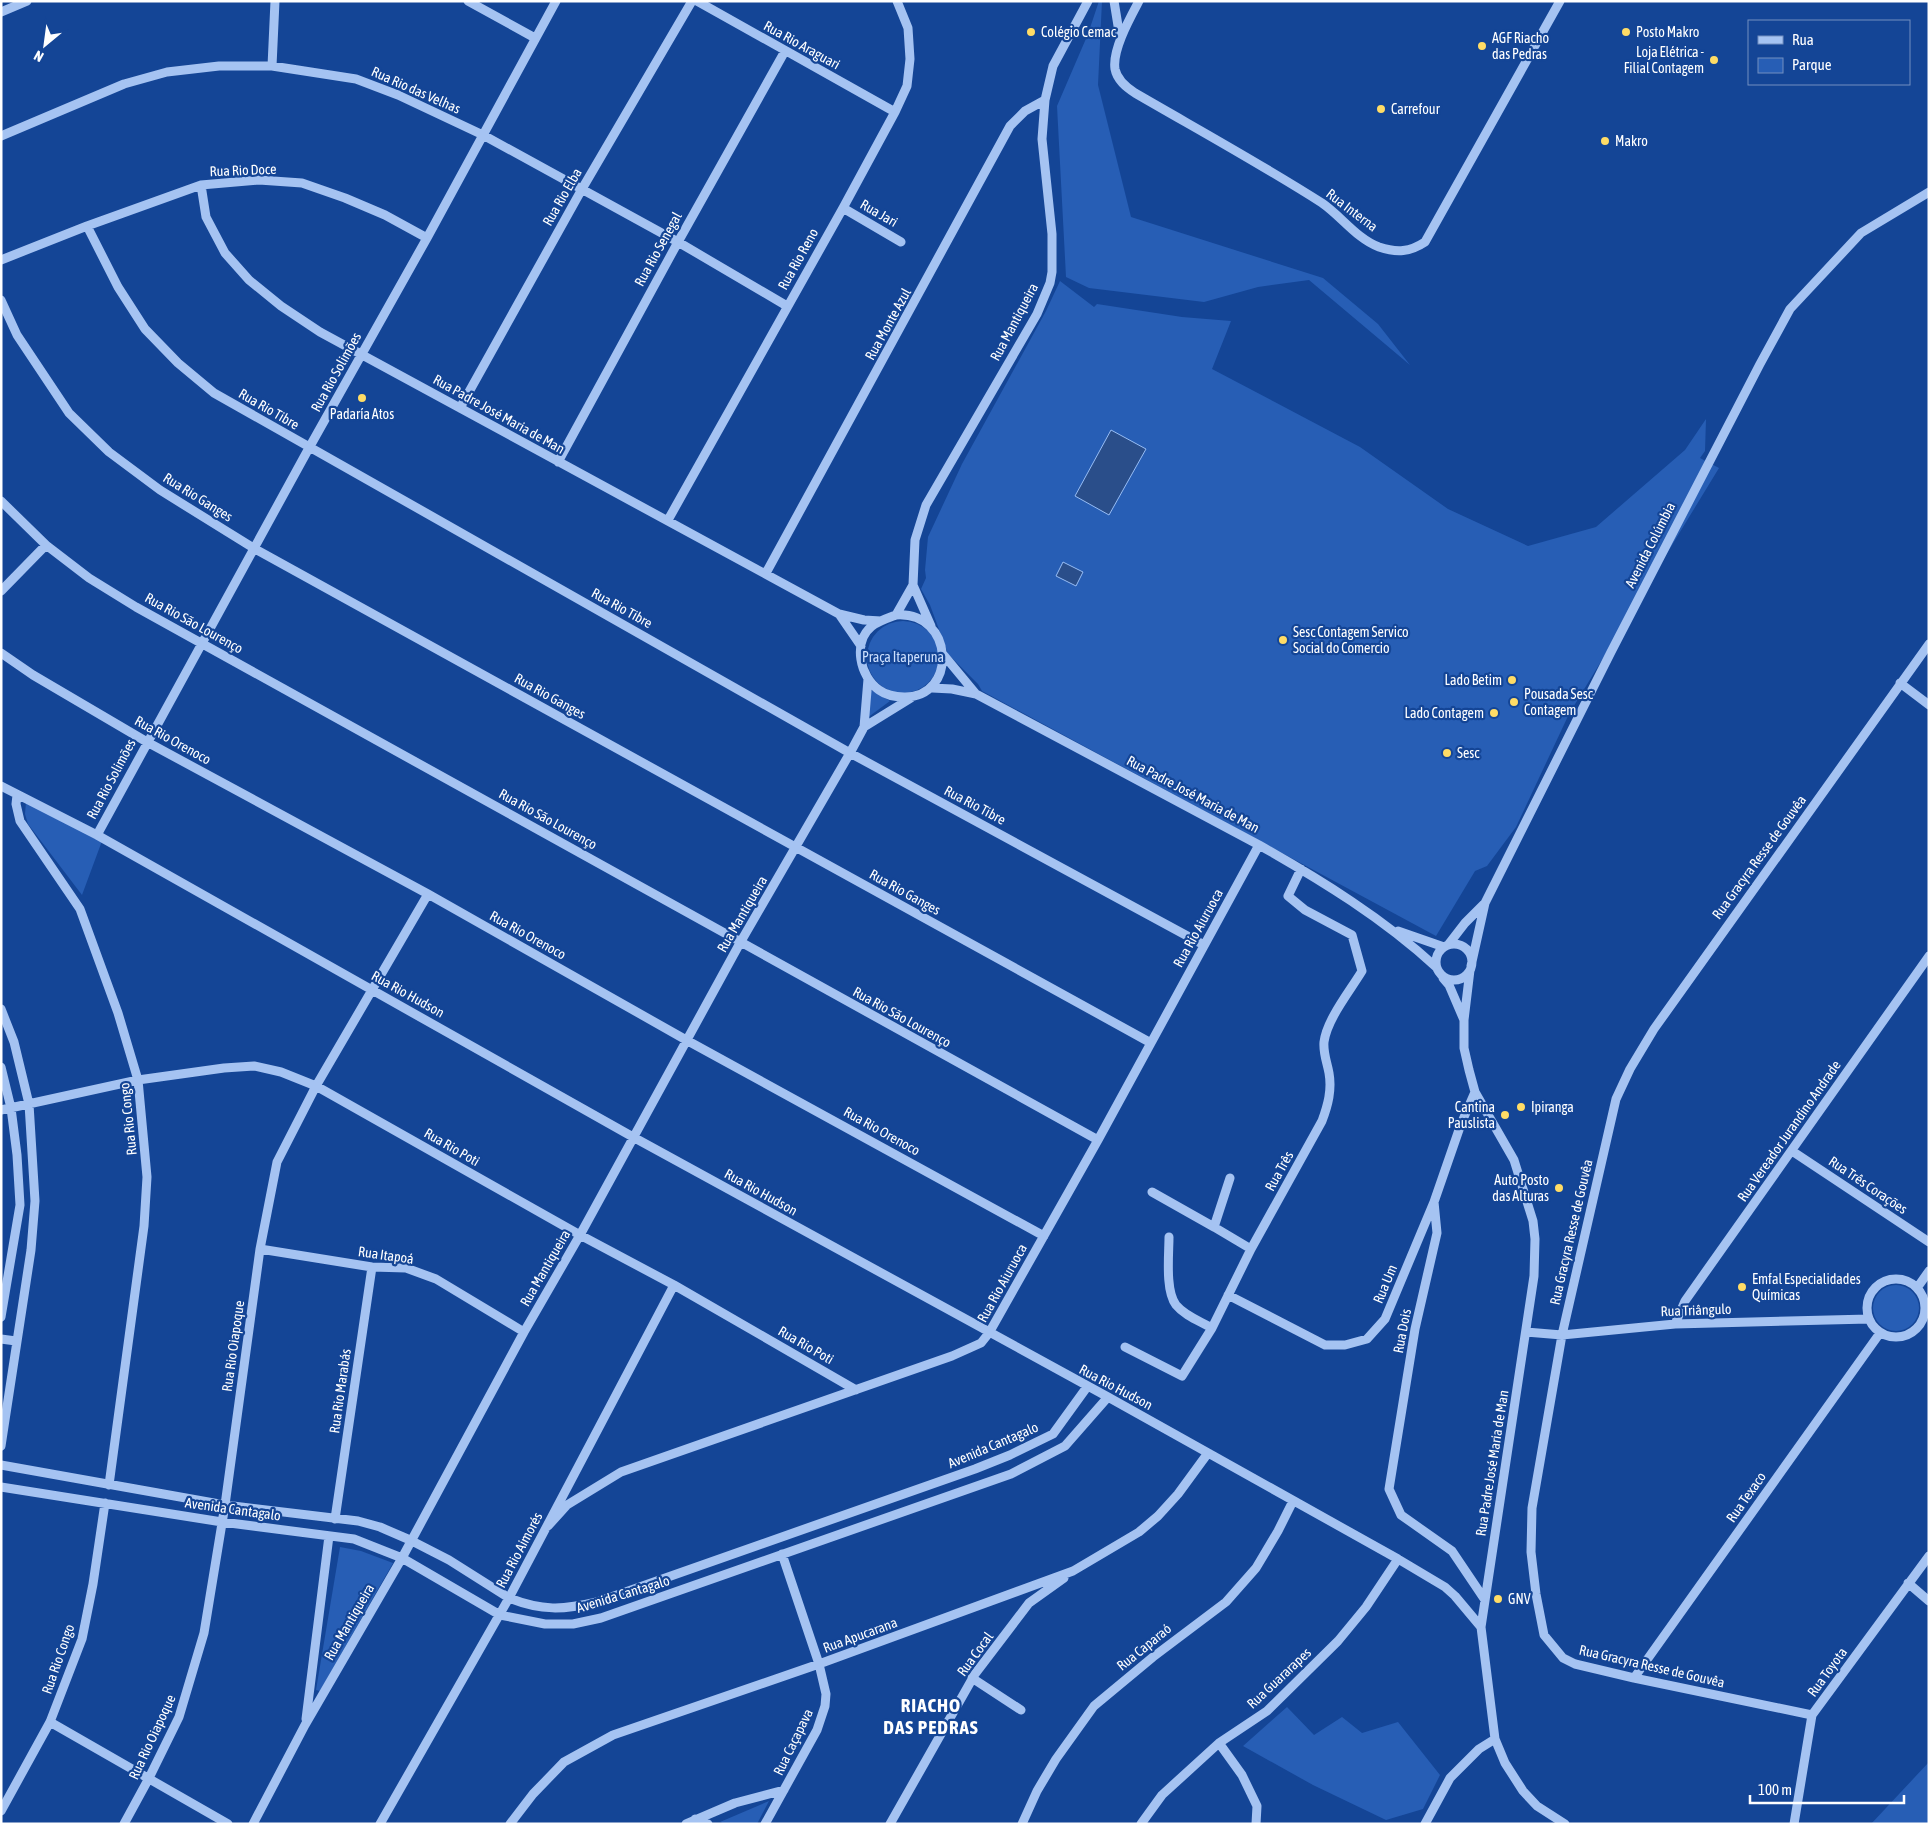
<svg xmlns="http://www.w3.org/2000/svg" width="1930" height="1825" viewBox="0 0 1930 1825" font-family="'Asap Condensed',sans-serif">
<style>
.green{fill:#275eb5}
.water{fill:#2a4e8a;stroke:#97bdf5}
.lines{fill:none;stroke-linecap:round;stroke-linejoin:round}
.minor{stroke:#a5c3f2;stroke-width:9}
.poi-dot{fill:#ffdc66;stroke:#144596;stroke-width:2}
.labels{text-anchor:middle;stroke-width:4.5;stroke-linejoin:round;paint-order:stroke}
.poi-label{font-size:14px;fill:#fff;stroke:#144596;text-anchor:start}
.street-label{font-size:14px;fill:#fff;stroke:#144596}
.park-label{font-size:14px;fill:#ccdffd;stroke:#144596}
.district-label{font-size:19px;font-weight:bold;letter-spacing:1px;fill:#fff;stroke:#144596}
</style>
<rect width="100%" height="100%" fill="#144596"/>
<path class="green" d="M1099,1H1102L1098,85L1131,217L1323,278L1378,324L1410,365L1309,280L1258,287L1204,302L1089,288L1066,277L1057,106L1088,34Z
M1060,281L1094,307L1097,304L1182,317L1231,321L1212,369L1360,447L1448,509L1528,546L1596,527L1685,450L1706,419L1705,451L1700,458L1719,468L1569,714L1516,827L1487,866L1475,871L1436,936L982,691L978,684L948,654L930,605L921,589L926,578L925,570L928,537L962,464L1046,311Z
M867 657a36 36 0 1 1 72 0a36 36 0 1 1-72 0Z
M871,690L890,701L867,718Z
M26,802L102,841L82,895L28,824L25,814Z
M1873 1308a23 23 0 1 1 46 0a23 23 0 1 1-46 0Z
M340,1547L361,1551L393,1563L320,1691L316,1690Z
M1287,1707L1314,1735L1342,1717L1362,1733L1398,1722L1440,1775L1423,1809L1386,1820L1313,1785L1243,1746Z
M1929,1762V1824H1871Z
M769,1801L757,1824H725L720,1822Z"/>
<path class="water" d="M1111,430L1146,449L1109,515L1075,496Z
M1063,562L1083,572L1076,586L1056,576Z"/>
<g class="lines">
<path class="minor" d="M468,1L535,38
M697,1L895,112
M1114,1L1120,38
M1139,1C1130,18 1112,50 1115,69C1117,80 1126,87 1135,93C1197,129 1261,164 1322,203C1341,216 1357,239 1379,247C1397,253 1410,252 1425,242L1560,1
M1,12L27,1
M272,66L275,1
M1,136L124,84L167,72L219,66H272L356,79L398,95L483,135L678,242L787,306
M201,185L206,217L225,253L249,280L281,306L320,332L839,614L864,620L881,621
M843,208L901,242
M87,226L118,287L145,329L178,363L214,393L850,753L1204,945
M1,260L87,226L201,185L259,180L302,183L345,198L385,215L427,238
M1,300L17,335L69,413L109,452L160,490L255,549L1151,1043
M460,408L582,189L692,1
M558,462L678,242L785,51
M1,501L46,545L89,578L136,607L1098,1140
M668,520L843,208L895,112L907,86L910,59L908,28L897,1
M766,573L1010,126L1025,111L1045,100
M1,591L46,545
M839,614L861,646
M896,615C955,611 958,698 904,697C895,697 886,695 879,690C860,677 852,642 872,626C879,621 888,618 896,615Z
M896,615L913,585
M931,626L913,585L915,540L926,505L1037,314L1050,283L1052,272V234L1042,139L1045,100L1053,66L1088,1
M1,653L33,675L147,742L428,894L688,1041L1044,1236
M942,653L976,694
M1900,683L1929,705
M932,688L952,689L976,694L1259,845C1321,880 1384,919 1436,967
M864,727L911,698
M1,786L97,835L633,1137L1108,1397L1398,1559L1445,1587L1455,1596L1481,1627
M17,795L16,804L20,821L80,909L118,1013L138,1080L147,1177L144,1226L109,1485
M97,835L309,448L427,238L556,1
M1398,931L1444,947
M1436 962a18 18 0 1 1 36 0a18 18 0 1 1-36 0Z
M1448,945L1465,923L1485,903
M1471,966L1485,903L1611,652L1760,364L1790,309L1861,233L1929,192
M1470,970L1464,1020V1048L1469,1070L1475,1092L1514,1160L1533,1221L1535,1239L1534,1276L1481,1627L1495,1739L1505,1763L1523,1791L1537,1806L1565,1824
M1443,978L1449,985L1464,1020
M1,1009L14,1042L29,1104L35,1201L31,1250L1,1446
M1,1067L11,1108L17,1155L20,1205L1,1317
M1,1110L138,1080L224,1068L254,1066L281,1072L316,1086L580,1235L674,1285L856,1390
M1792,1151L1929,1242
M1230,1178L1214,1227L1251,1249
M1152,1192L1214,1227
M1434,1202L1437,1233L1415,1329L1389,1489L1401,1515L1452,1551L1485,1600
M1169,1237C1169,1254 1165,1291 1176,1305C1185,1316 1200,1321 1212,1328
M260,1249L372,1267L406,1268L436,1279L524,1332
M1867 1308a29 29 0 1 1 58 0a29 29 0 1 1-58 0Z
M1917,1288L1929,1271
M1228,1295L1325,1345H1345L1367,1339L1385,1319L1434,1202L1461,1124L1475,1092
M1675,1324L1685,1301L1929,956
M1526,1332L1562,1335L1675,1324L1869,1319
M1,1339L16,1341
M1125,1347L1182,1376L1212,1328L1251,1249L1322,1121C1328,1105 1332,1090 1329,1073C1327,1062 1323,1053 1324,1042C1327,1019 1350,991 1362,971L1352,935L1305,910L1288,896L1301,869
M1,1465L225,1505L358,1521L380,1527L410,1540L449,1560L509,1598C542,1611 563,1610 597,1602L975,1469L1010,1455L1053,1434L1087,1387
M1,1487L222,1522L354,1539L402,1558L500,1615L545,1624H573L601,1618L1011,1474L1065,1446L1108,1397
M335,1519L372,1267
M548,1526L567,1505L621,1472L952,1356L981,1343L989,1333L1098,1140L1259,845
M1908,1583L1929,1601
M972,1678L1021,1710
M1634,1678L1880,1333
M1812,1715L1634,1678L1575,1664L1563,1658L1544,1635L1536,1594L1531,1552L1532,1508L1562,1335L1616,1099L1630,1069L1654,1029L1929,644
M306,1719L329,1536
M50,1722L228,1824
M1219,1743L1242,1775L1257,1806L1256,1824
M1,1811L50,1722L82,1639L93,1584L105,1503
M695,1819L708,1824
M124,1824L149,1778L179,1717L204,1633L225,1505L260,1249L277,1162L316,1086L428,894
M253,1824L305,1725L402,1558L524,1332L580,1235L740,943L850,753L864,727L868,679
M380,1824L509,1598L674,1285
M510,1824L533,1794L564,1762L613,1735L819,1664L1073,1571L1139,1532L1158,1516L1178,1494L1208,1453
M686,1824L735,1803L784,1790
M765,1824L817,1730L825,1706L826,1694L819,1664L782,1554
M890,1824L975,1674L1029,1603L1064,1578
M1022,1824L1037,1791L1056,1759L1094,1706L1153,1657L1226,1602L1256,1568L1278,1531L1293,1501
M1141,1824L1162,1795L1219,1743L1267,1711L1338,1641L1366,1607L1398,1559
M1425,1824L1450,1778L1479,1749L1495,1739
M1794,1824L1812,1715L1929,1556"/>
</g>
<g class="poi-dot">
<circle cx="1031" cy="32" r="5"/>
<circle cx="1626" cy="32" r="5"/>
<circle cx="1482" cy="46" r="5"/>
<circle cx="1714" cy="60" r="5"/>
<circle cx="1381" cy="109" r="5"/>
<circle cx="1605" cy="141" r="5"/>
<circle cx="362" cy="398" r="5"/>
<circle cx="1283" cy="640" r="5"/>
<circle cx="1512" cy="680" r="5"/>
<circle cx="1514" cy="702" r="5"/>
<circle cx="1494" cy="713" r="5"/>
<circle cx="1447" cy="753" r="5"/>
<circle cx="1521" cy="1107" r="5"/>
<circle cx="1505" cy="1115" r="5"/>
<circle cx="1559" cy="1188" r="5"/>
<circle cx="1742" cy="1287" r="5"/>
<circle cx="1498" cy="1599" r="5"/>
</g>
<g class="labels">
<g class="poi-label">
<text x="1041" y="37">Colégio Cemac</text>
<text x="1636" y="37">Posto Makro</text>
<text x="1492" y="43">AGF Riacho<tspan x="1492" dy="16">das Pedras</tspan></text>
<text x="1704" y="57" text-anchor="end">Loja Elétrica -<tspan x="1704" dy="16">Filial Contagem</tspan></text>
<text x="1391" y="114">Carrefour</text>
<text x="1615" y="146">Makro</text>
<text x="362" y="419" text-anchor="middle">Padaría Atos</text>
<text x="1293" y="637">Sesc Contagem Servico<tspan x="1293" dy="16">Social do Comercio</tspan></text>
<text x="1502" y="685" text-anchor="end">Lado Betim</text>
<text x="1524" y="699">Pousada Sesc<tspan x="1524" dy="16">Contagem</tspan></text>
<text x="1484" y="718" text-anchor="end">Lado Contagem</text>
<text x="1457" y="758">Sesc</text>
<text x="1495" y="1112" text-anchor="end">Cantina<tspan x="1495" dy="16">Pauslista</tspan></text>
<text x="1531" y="1112">Ipiranga</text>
<text x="1549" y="1185" text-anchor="end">Auto Posto<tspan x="1549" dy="16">das Alturas</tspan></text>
<text x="1752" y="1284">Emfal Especialidades<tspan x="1752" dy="16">Químicas</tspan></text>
<text x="1508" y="1604">GNV</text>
</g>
<g class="street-label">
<text transform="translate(802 45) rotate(29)" y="5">Rua Rio Araguari</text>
<text transform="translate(416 90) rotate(24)" y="5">Rua Rio das Velhas</text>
<text transform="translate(243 170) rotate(-2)" y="5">Rua Rio Doce</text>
<text transform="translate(562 197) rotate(-60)" y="5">Rua Rio Elba</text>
<text transform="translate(1352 210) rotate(37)" y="5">Rua Interna</text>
<text transform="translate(879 213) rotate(30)" y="5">Rua Jari</text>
<text transform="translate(658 249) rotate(-61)" y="5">Rua Rio Senegal</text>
<text transform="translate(798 259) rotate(-61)" y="5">Rua Rio Reno</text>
<text transform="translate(1014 322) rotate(-62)" y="5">Rua Mantiqueira</text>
<text transform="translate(888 324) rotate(-61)" y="5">Rua Monte Azul</text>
<text transform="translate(336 372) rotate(-61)" y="5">Rua Rio Solimões</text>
<text transform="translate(269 409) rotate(30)" y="5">Rua Rio Tibre</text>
<text transform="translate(499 414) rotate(29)" y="5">Rua Padre José Maria de Man</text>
<text transform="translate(198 497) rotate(32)" y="5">Rua Rio Ganges</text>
<text transform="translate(1650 545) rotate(-63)" y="5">Avenida Colúmbia</text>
<text transform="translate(622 608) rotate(29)" y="5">Rua Rio Tibre</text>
<text transform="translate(194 623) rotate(29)" y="5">Rua Rio São Lourenço</text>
<text transform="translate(550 696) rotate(29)" y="5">Rua Rio Ganges</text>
<text transform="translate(173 740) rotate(29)" y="5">Rua Rio Orenoco</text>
<text transform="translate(111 779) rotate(-62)" y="5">Rua Rio Solimões</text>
<text transform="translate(1193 794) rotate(28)" y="5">Rua Padre José Maria de Man</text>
<text transform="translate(975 805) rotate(28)" y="5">Rua Rio Tibre</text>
<text transform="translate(548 819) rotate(29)" y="5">Rua Rio São Lourenço</text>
<text transform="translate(1759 857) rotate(-54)" y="5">Rua Gracyra Resse de Gouvêa</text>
<text transform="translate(905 892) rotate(29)" y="5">Rua Rio Ganges</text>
<text transform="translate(742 914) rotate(-60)" y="5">Rua Mantiqueira</text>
<text transform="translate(1198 928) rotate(-61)" y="5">Rua Rio Aiuruoca</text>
<text transform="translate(528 935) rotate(29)" y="5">Rua Rio Orenoco</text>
<text transform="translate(408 994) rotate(29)" y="5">Rua Rio Hudson</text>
<text transform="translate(902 1017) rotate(29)" y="5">Rua Rio São Lourenço</text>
<text transform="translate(128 1119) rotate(-96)" y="5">Rua Rio Congo</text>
<text transform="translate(882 1131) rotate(29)" y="5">Rua Rio Orenoco</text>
<text transform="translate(1789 1131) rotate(-55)" y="5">Rua Vereador Jurandino Andrade</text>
<text transform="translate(452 1147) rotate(30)" y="5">Rua Rio Poti</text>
<text transform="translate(1279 1171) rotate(-61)" y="5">Rua Três</text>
<text transform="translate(1868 1185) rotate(34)" y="5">Rua Três Corações</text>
<text transform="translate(761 1192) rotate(29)" y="5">Rua Rio Hudson</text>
<text transform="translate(1571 1232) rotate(-77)" y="5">Rua Gracyra Resse de Gouvêa</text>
<text transform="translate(386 1255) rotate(8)" y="5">Rua Itapoá</text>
<text transform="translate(545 1268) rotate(-60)" y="5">Rua Mantiqueira</text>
<text transform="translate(1002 1283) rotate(-61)" y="5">Rua Rio Aiuruoca</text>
<text transform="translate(1385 1284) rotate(-67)" y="5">Rua Um</text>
<text transform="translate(1696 1310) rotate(-2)" y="5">Rua Triângulo</text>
<text transform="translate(1402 1331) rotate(-79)" y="5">Rua Dois</text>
<text transform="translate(806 1345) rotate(30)" y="5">Rua Rio Poti</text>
<text transform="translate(233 1346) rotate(-82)" y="5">Rua Rio Oiapoque</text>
<text transform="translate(1116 1387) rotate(28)" y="5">Rua Rio Hudson</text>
<text transform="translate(340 1391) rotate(-82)" y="5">Rua Rio Marabás</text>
<text transform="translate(993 1445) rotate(-23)" y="5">Avenida Cantagalo</text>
<text transform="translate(1492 1463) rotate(-81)" y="5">Rua Padre José Maria de Man</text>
<text transform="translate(1746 1497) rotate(-55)" y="5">Rua Texaco</text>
<text transform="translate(233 1509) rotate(8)" y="5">Avenida Cantagalo</text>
<text transform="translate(519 1550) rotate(-62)" y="5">Rua Rio Aimorés</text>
<text transform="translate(623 1594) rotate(-17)" y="5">Avenida Cantagalo</text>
<text transform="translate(349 1622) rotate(-60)" y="5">Rua Mantiqueira</text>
<text transform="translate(860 1635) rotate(-20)" y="5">Rua Apucarana</text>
<text transform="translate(1144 1647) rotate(-39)" y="5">Rua Caparaó</text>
<text transform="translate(975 1654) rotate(-54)" y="5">Rua Cocal</text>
<text transform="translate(58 1659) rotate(-71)" y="5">Rua Rio Congo</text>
<text transform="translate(1652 1666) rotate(13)" y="5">Rua Gracyra Resse de Gouvêa</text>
<text transform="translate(1827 1672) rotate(-54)" y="5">Rua Toyota</text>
<text transform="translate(1279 1678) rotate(-43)" y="5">Rua Guararapes</text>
<text transform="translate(152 1737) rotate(-65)" y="5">Rua Rio Oiapoque</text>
<text transform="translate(793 1742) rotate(-64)" y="5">Rua Caçapava</text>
</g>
<g class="park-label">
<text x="903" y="662">Praça Itaperuna</text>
</g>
<g class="district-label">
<text x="931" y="1712">RIACHO<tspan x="931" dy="22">DAS PEDRAS</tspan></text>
</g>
</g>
<rect width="1930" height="1825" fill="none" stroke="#ffffff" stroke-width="5"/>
<rect x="1748" y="20" width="162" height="65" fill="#144596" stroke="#728fc0"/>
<rect x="1758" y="36" width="25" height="8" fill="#a5c3f2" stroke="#728fc0"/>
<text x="1792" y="45" font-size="15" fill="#ffffff">Rua</text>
<rect x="1758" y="58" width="25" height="15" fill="#275eb5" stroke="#728fc0"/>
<text x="1792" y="70" font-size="15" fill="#ffffff">Parque</text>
<g transform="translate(45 45) rotate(209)" stroke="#144596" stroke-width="4" paint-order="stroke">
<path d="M0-4L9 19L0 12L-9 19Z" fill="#ffffff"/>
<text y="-8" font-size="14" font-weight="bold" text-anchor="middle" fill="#ffffff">N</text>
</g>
<path d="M1750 1795v8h154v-8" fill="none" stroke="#ffffff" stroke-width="2.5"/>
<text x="1758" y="1795" font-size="15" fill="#ffffff" stroke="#144596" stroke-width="4" paint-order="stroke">100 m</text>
</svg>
